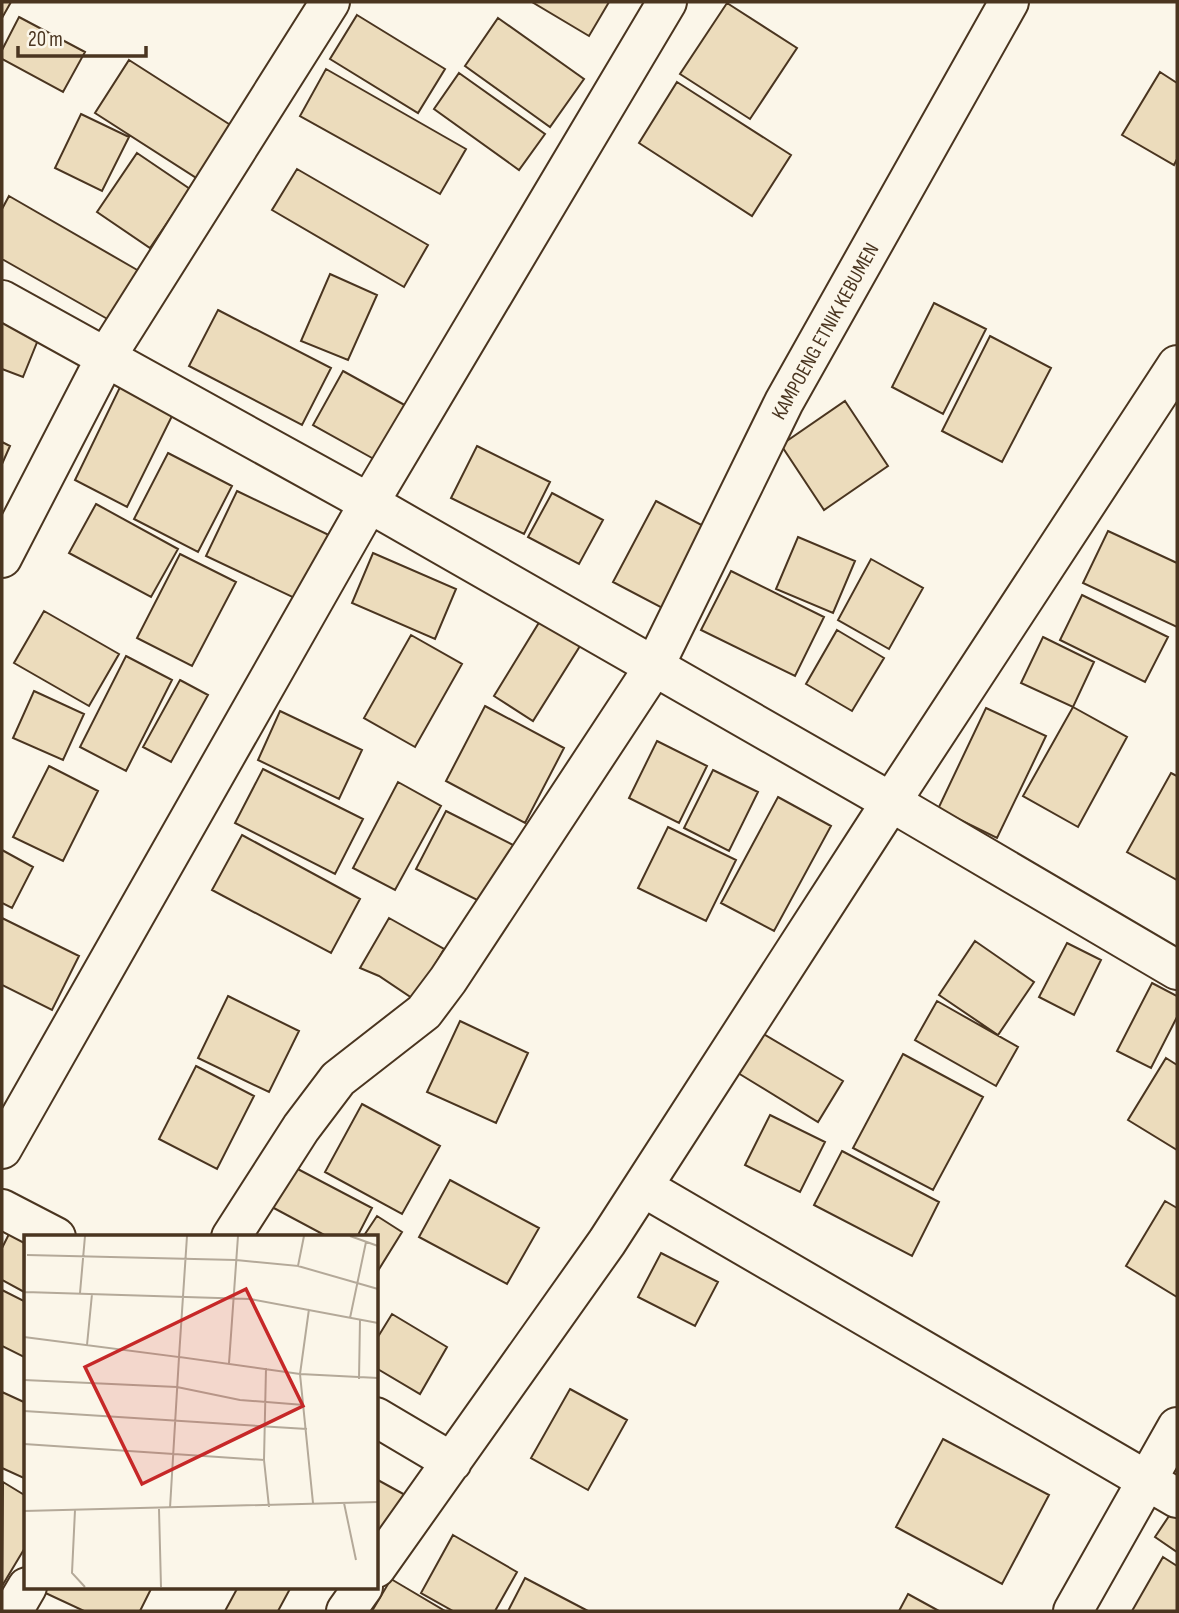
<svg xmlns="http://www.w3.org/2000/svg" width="1179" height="1613" viewBox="0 0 1179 1613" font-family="'Sofia Sans Condensed',sans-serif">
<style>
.building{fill:#ecdcbc;stroke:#4a3520;stroke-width:2}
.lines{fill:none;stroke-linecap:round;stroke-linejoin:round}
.minor-casing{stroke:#4a3520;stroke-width:42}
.minor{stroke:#fbf6e9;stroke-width:38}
.labels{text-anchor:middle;stroke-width:5;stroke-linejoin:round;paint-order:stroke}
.street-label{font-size:21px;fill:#4a3520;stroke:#fbf6e9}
.inset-road{fill:none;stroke:#b4a999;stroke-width:2}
.view{fill:#c62828;fill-opacity:0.15;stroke:#c62828;stroke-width:3.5}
.inset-edge{fill:none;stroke:#4a3520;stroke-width:3.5}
</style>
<rect width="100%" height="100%" fill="#fbf6e9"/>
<path class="building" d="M2,2H11L2,18Z
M532,2H609L589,36Z
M727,3L797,48L750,119L680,74Z
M357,15L445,69L418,113L330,59Z
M19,17L85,52L63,92L2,59V50Z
M498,18L584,79L550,127L465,66Z
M129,60L232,126L198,179L95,113Z
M326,69L466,149L440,194L300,116Z
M1160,72L1177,83V159L1174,165L1122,135Z
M459,73L545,134L519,170L434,109Z
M677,82L791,155L752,216L639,143Z
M81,114L129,137L102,191L55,168Z
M137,153L190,189L150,248L97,212Z
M297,169L428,245L404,287L272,210Z
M9,196L139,271L111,321L2,259V209Z
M330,274L377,295L348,360L301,341Z
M934,303L986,329L943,414L892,387Z
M2,308L44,325L23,377L2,369Z
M218,310L331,368L302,425L189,366Z
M990,336L1051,368L1002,462L942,431Z
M343,371L410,408L381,463L313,425Z
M122,383L175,410L127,507L75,480Z
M845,401L888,466L824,510L781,445Z
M2,442L10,446L2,464Z
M477,446L550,482L524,534L451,498Z
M168,453L232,486L198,552L134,519Z
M237,491L333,537L303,602L206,556Z
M552,493L603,520L579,564L528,537Z
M656,501L711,530L668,611L613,582Z
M96,504L178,549L151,597L69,553Z
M1108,531L1177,563V627L1083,583Z
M798,537L855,561L833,613L776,589Z
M373,553L456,589L435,639L352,603Z
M180,554L236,582L192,666L137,638Z
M871,559L923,588L889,649L838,620Z
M731,571L824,617L795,676L701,630Z
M1082,595L1168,637L1145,682L1060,640Z
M44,611L119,654L89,706L14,663Z
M540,621L580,646L533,721L494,696Z
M837,630L884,658L852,711L806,684Z
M411,635L462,664L415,747L364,718Z
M1043,637L1094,662L1073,707L1021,683Z
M126,656L172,680L126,771L80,747Z
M180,680L208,695L171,762L143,747Z
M34,691L84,714L63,760L13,738Z
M485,706L564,748L525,823L446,781Z
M1073,707L1127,737L1078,827L1023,796Z
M986,708L1046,736L997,838L938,809Z
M280,711L362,750L339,799L258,760Z
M657,741L707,766L679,823L629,798Z
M49,766L98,791L63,861L13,837Z
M263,769L363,819L335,874L235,823Z
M713,770L758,792L729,851L684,828Z
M1171,773L1177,776V880L1127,852Z
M398,782L441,806L395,890L353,868Z
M778,797L831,826L774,931L721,903Z
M446,811L515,846L485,904L416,869Z
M668,827L736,860L706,921L638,888Z
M242,835L360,899L331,953L212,890Z
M2,850L33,867L12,908L2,903Z
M2,918L79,956L52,1010L2,985Z
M389,918L444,949L415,1000L379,976L360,968Z
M975,941L1034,982L998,1035L939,995Z
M1067,943L1101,960L1074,1015L1039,997Z
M1152,983L1177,996V1017L1151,1068L1117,1051Z
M228,996L299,1031L269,1092L198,1058Z
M937,1001L1018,1047L996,1086L915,1040Z
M460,1021L528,1053L496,1123L427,1092Z
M762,1033L843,1081L818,1122L738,1073Z
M903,1054L983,1097L933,1190L853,1148Z
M1166,1058L1177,1065V1150L1128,1120Z
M196,1066L254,1096L217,1169L159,1139Z
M362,1104L440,1146L402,1214L325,1172Z
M770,1115L825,1142L800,1192L745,1165Z
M842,1151L939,1202L912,1256L814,1205Z
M292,1166L372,1208L357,1237H328L270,1206Z
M450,1180L539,1228L507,1284L419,1237Z
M1165,1201L1177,1208V1297L1126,1266Z
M377,1216L402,1232L376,1274V1237H363Z
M13,1226L26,1237V1293L2,1280V1248Z
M661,1253L718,1282L695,1326L638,1297Z
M2,1290L26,1302V1358L2,1346Z
M392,1314L447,1347L420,1394L376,1368V1340Z
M570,1389L627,1420L588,1490L531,1458Z
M2,1392L26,1403V1479L2,1468Z
M943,1439L1049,1495L1002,1584L896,1527Z
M376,1479L407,1496L376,1553Z
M3,1482L26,1496V1546L2,1586Z
M1177,1504V1552L1155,1537Z
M453,1535L517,1572L495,1611H453L421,1593Z
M1163,1557L1177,1566V1611H1132Z
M525,1578L588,1611H508Z
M391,1579L445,1611H372Z
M41,1587H152L140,1611H84L39,1590Z
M238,1587H291L278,1611H225Z
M908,1594L939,1611H899Z"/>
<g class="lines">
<g class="minor-casing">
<path id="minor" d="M2,300L369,503L891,802L1177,365
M2,558L106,357L330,2
M2,1149L369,503L667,2
M643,1187L1177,1498
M2,1209L56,1237
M231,1237L301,1128L338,1079L424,1012L448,980L654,667L784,402L1009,2
M376,1417L452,1462
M376,1568L607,1242L891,802L1177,970
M13,1611L27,1587
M346,1611L363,1587
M1073,1611L1177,1427"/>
</g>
<use href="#minor" class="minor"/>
</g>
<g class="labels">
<g class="street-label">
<text transform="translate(825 331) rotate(-61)" y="7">KAMPOENG ETNIK KEBUMEN</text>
</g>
</g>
<g transform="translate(24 1235)">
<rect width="354" height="354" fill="#fbf6e9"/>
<path class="inset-road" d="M163,1L155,122L276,139L354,143M326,1L354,11M3,20L212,25L274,31L280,1M274,31L354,54M1,57L226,64L354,88M56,58L61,1M0,62L1,1M285,74L276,139L289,268M326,83L342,7M0,102L155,122L146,273M63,110L68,59M205,128L214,1M335,144L336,85M0,145L153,152L216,165L280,170M0,176L283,194M0,209L240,225L242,133M240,225L245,272M320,268L332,325M135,274L137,352M51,275L48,338L61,352M0,276L354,267"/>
<path class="view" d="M222,54L279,171L118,249L61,132Z"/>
<rect width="354" height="354" class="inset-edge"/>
</g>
<rect width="1179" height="1613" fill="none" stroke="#4a3520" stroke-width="7"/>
<path d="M18 46v10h128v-10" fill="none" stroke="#4a3520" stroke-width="3.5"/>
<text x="28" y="46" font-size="21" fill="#4a3520" stroke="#fbf6e9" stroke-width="5" paint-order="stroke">20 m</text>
</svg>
